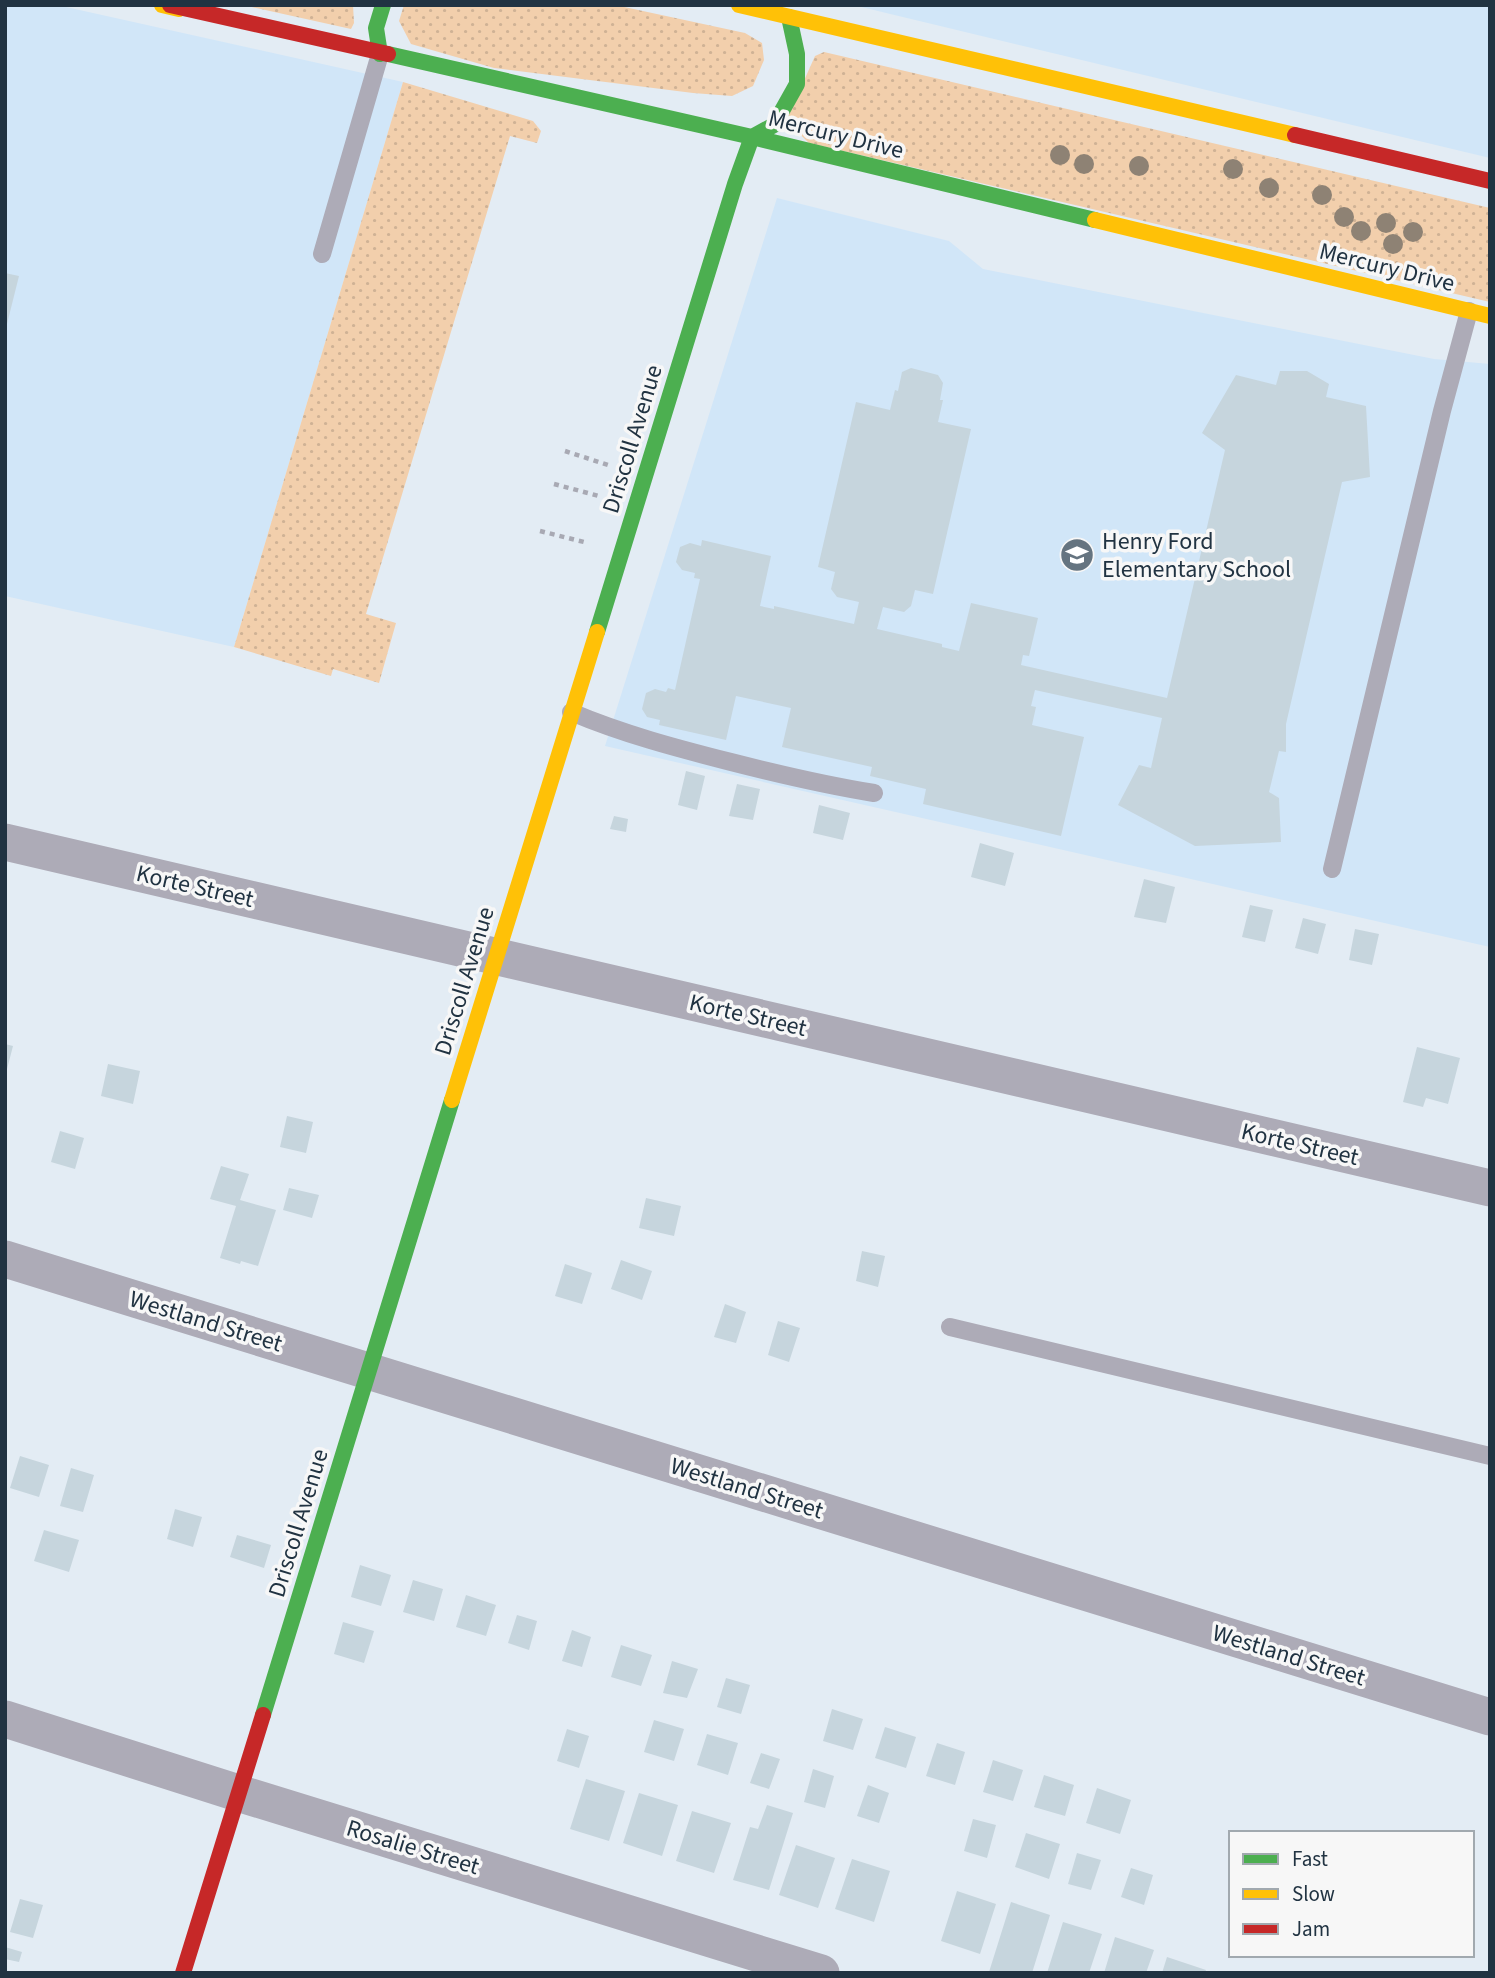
<svg xmlns="http://www.w3.org/2000/svg" width="1495" height="1978" viewBox="0 0 1495 1978" font-family="'Source Sans 3',sans-serif">
<style>
.built{fill:#d1e6f8}
.grass{fill:url(#grass-dots)}
.building{fill:#c6d5dd}
.lines{fill:none;stroke-linecap:round;stroke-linejoin:round}
.path{stroke:#a8a9b3;stroke-width:4.5;stroke-dasharray:5 5;stroke-linecap:butt}
.lane{stroke:#adabb7;stroke-width:18}
.street{stroke:#adabb7;stroke-width:37}
.fast{stroke:#4caf50;stroke-width:16}
.slow{stroke:#ffc107;stroke-width:16}
.jam{stroke:#c62828;stroke-width:16}
.tree{fill:#8e8274}
.labels{text-anchor:middle;stroke-width:7;stroke-linejoin:round;paint-order:stroke}
.street-label{font-size:24px;fill:#213342;stroke:#f7f7f7}
.poi-label{font-size:24px;fill:#213342;stroke:#f7f7f7;text-anchor:start}
</style>
<defs>
<pattern id="grass-dots" width="8" height="8" patternUnits="userSpaceOnUse" patternTransform="scale(1.75)"><rect width="8" height="8" fill="#f2cfac"/><path d="M2 2h.1M6 6h.1" fill="none" stroke="#cfb295" stroke-width="1.8" stroke-linecap="round"/></pattern>
</defs>
<rect width="100%" height="100%" fill="#e3ecf4"/>
<path class="built" d="M5,5H57L403,82L234,647L5,596Z
M853,5H1490V158Z
M777,198L949,241L983,269L1434,359L1490,364V947L605,746Z"/>
<path class="grass" d="M243,5H353L354,23L351,29Z
M404,5H615L745,33L762,43L764,60L753,86L732,96L693,93L494,68L411,44L399,21Z
M824,52L1490,208V302L809,143L786,121L815,56Z
M403,82L533,121L541,131L537,143L510,136L366,614L396,623L379,683L333,669L331,676L234,647Z"/>
<path class="building" d="M5,273L19,276L6,328H5Z
M911,368L938,375L943,383L940,400H943L938,422L971,429L933,594L915,590L911,606L904,612L883,607L877,629L942,644V647L959,651L971,603L1038,618L1029,656L1023,655L1021,665L1167,698L1225,450L1202,433L1236,375L1276,385L1280,371H1307L1329,384L1326,397L1366,406L1370,477L1342,482L1286,724V752L1279,751L1269,792L1279,798L1281,842L1195,846L1118,805L1139,765L1151,768L1162,718L1035,690L1031,706L1036,707L1032,725L1084,737L1061,836L923,804L926,789L870,776L872,767L782,747L791,708L736,696L726,740L659,725L660,720L647,717L642,709L646,693L655,689L666,692L668,688L675,690L700,579L694,578L695,573L682,570L676,562L680,547L690,543L701,546L702,540L771,556L760,606L774,609V606L854,624L859,602L837,597L831,589L835,572L818,567L856,402L890,410L895,390L898,391L902,372Z
M686,771L705,776L697,810L678,805Z
M737,784L760,789L753,820L729,816Z
M819,805L850,813L843,840L813,833Z
M614,816L628,819L626,832L610,829Z
M980,843L1014,853L1005,886L971,877Z
M1144,879L1175,887L1166,923L1134,917Z
M1250,905L1273,910L1265,942L1242,937Z
M1303,918L1326,924L1318,954L1295,948Z
M1355,929L1379,934L1372,965L1349,960Z
M5,1044L13,1046L6,1073H5Z
M1417,1047L1460,1058L1448,1104L1426,1098L1423,1107L1403,1102Z
M108,1064L140,1071L133,1104L101,1096Z
M287,1116L313,1122L306,1153L280,1147Z
M60,1131L84,1138L75,1169L51,1162Z
M221,1166L249,1174L240,1200L276,1210L258,1266L241,1261L240,1264L220,1258L236,1206L210,1199Z
M289,1188L319,1195L312,1218L283,1210Z
M646,1198L681,1206L674,1236L639,1228Z
M862,1251L885,1256L878,1287L856,1281Z
M621,1260L652,1271L642,1300L611,1289Z
M565,1264L592,1273L582,1304L555,1296Z
M725,1304L746,1312L736,1343L714,1337Z
M778,1321L800,1328L789,1362L768,1355Z
M20,1456L49,1465L39,1497L10,1488Z
M71,1468L94,1475L83,1512L60,1506Z
M175,1509L202,1517L193,1547L167,1539Z
M44,1530L79,1540L69,1572L34,1561Z
M237,1535L271,1545L264,1568L230,1557Z
M360,1565L391,1575L381,1606L351,1597Z
M413,1580L443,1589L434,1621L403,1612Z
M466,1595L496,1605L486,1636L456,1627Z
M517,1615L537,1621L529,1650L508,1643Z
M343,1622L374,1631L364,1663L334,1654Z
M572,1630L591,1637L582,1667L562,1661Z
M621,1645L652,1655L641,1686L611,1677Z
M672,1661L698,1669L687,1698L663,1693Z
M726,1678L750,1685L741,1714L717,1707Z
M832,1709L863,1719L853,1750L823,1741Z
M654,1720L684,1729L674,1761L644,1752Z
M885,1727L916,1737L906,1768L875,1758Z
M567,1729L589,1736L579,1768L557,1761Z
M707,1734L738,1743L728,1775L697,1765Z
M937,1743L965,1752L955,1785L926,1776Z
M761,1753L780,1759L769,1789L750,1783Z
M993,1760L1023,1770L1013,1801L983,1792Z
M813,1769L834,1776L825,1808L804,1802Z
M1044,1775L1074,1785L1065,1816L1034,1807Z
M586,1779L625,1791L609,1841L570,1829Z
M868,1785L889,1793L879,1823L857,1816Z
M1097,1788L1131,1800L1120,1834L1086,1823Z
M639,1793L678,1805L662,1856L623,1843Z
M767,1805L793,1813L769,1890L733,1880L750,1827L758,1829Z
M692,1811L731,1823L714,1873L676,1861Z
M973,1819L996,1825L987,1858L964,1851Z
M1026,1833L1060,1844L1049,1879L1015,1867Z
M796,1845L835,1858L818,1908L779,1895Z
M1077,1853L1101,1860L1091,1890L1068,1884Z
M852,1859L890,1871L874,1922L835,1909Z
M1131,1868L1153,1875L1144,1905L1121,1897Z
M957,1891L996,1904L980,1954L941,1941Z
M20,1899L43,1905L33,1938L10,1932Z
M1011,1902L1050,1915L1032,1973L989,1972Z
M1063,1922L1102,1934L1089,1973H1047Z
M1115,1937L1154,1950L1146,1973H1104Z
M5,1947L22,1952L19,1962L5,1959Z
M1167,1957L1206,1970L1205,1973H1162Z"/>
<g class="lines">
<path class="path" d="M565,451L608,465
M554,484L599,496
M540,531L584,542"/>
<path class="lane" d="M322,254L380,54
M571,712C623,734 676,748 731,762C778,774 825,785 874,793
M1332,869L1442,411L1469,311
M950,1327L1490,1456"/>
<path class="street" d="M5,842L1490,1188
M5,1259L1490,1717
M5,1719L238,1793L821,1973"/>
<path class="fast" d="M380,54L376,28L383,5
M388,54L752,137L1095,220
M597,632L735,184L752,137L774,125L797,84V54L789,17
M263,1715L452,1100"/>
<path class="slow" d="M162,5L179,9
M739,5L1295,135
M1095,220L1490,316
M452,1100L597,632"/>
<path class="jam" d="M170,5L388,54
M1295,135L1490,181
M183,1973L263,1715"/>
</g>
<g class="tree">
<circle cx="1060" cy="155" r="10"/>
<circle cx="1084" cy="164" r="10"/>
<circle cx="1139" cy="166" r="10"/>
<circle cx="1233" cy="169" r="10"/>
<circle cx="1269" cy="188" r="10"/>
<circle cx="1322" cy="195" r="10"/>
<circle cx="1344" cy="217" r="10"/>
<circle cx="1386" cy="223" r="10"/>
<circle cx="1361" cy="231" r="10"/>
<circle cx="1413" cy="232" r="10"/>
<circle cx="1393" cy="244" r="10"/>
</g>
<defs>
<g id="school-disc" transform="scale(1.75)"><circle r="9.5" fill="#657480" stroke="#f7f7f7"/><path d="M0-5L7-2L0 1L-7-2ZM-4 1L0 2.5L4 1V4Q0 6-4 4Z" fill="#fff"/></g>
</defs>
<g fill-rule="evenodd">
<use href="#school-disc" x="1077" y="555"/>
</g>
<g class="labels">
<g class="street-label">
<text transform="translate(836 134) rotate(14)" y="8">Mercury Drive</text>
<text transform="translate(1387 267) rotate(14)" y="8">Mercury Drive</text>
<text transform="translate(632 439) rotate(-73)" y="8">Driscoll Avenue</text>
<text transform="translate(195 886) rotate(13)" y="8">Korte Street</text>
<text transform="translate(464 981) rotate(-73)" y="8">Driscoll Avenue</text>
<text transform="translate(748 1015) rotate(13)" y="8">Korte Street</text>
<text transform="translate(1300 1144) rotate(13)" y="8">Korte Street</text>
<text transform="translate(206 1321) rotate(17)" y="8">Westland Street</text>
<text transform="translate(747 1488) rotate(17)" y="8">Westland Street</text>
<text transform="translate(298 1523) rotate(-73)" y="8">Driscoll Avenue</text>
<text transform="translate(1289 1655) rotate(17)" y="8">Westland Street</text>
<text transform="translate(413 1847) rotate(17)" y="8">Rosalie Street</text>
</g>
<g class="poi-label">
<text x="1102" y="549">Henry Ford<tspan x="1102" dy="28">Elementary School</tspan></text>
</g>
</g>
<rect width="1495" height="1978" fill="none" stroke="#213342" stroke-width="14"/>
<rect x="1229" y="1831" width="245" height="126" fill="#f7f7f7" stroke="#a1a9af" stroke-width="2"/>
<rect x="1243" y="1854" width="35" height="10" fill="#4caf50" stroke="#a1a9af" stroke-width="2"/>
<text x="1292" y="1866" font-size="21" fill="#213342">Fast</text>
<rect x="1243" y="1889" width="35" height="10" fill="#ffc107" stroke="#a1a9af" stroke-width="2"/>
<text x="1292" y="1901" font-size="21" fill="#213342">Slow</text>
<rect x="1243" y="1924" width="35" height="10" fill="#c62828" stroke="#a1a9af" stroke-width="2"/>
<text x="1292" y="1936" font-size="21" fill="#213342">Jam</text>
</svg>
